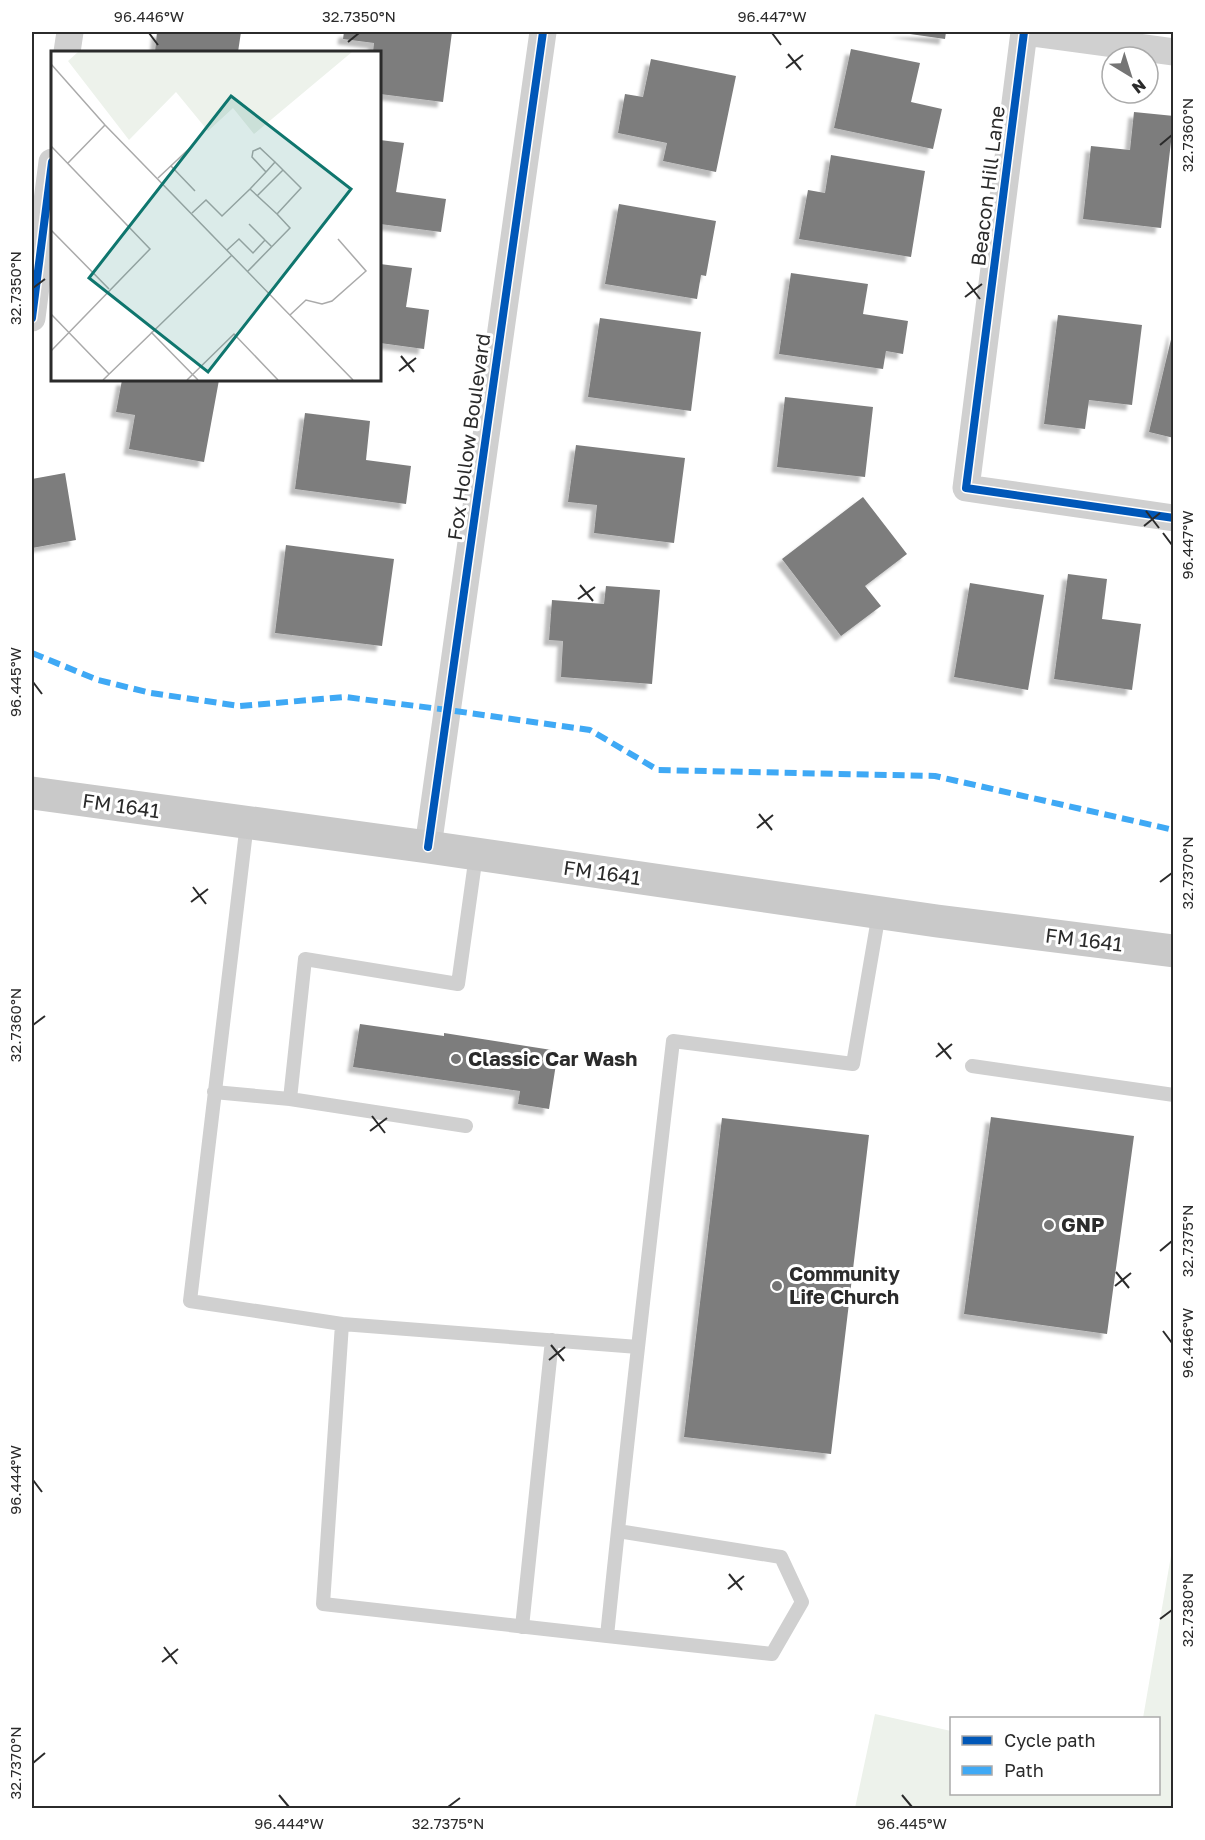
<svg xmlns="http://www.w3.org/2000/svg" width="1205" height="1840" viewBox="0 0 1205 1840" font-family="'Golos Text',sans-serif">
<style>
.green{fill:#edf2eb}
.building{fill:#7d7d7d;filter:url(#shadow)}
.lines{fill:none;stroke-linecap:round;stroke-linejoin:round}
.lane{stroke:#d0d0d0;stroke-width:14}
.street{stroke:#d0d0d0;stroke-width:27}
.secondary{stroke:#c9c9c9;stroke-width:33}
.quiet{stroke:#3fa9f5;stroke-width:6;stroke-dasharray:12 6;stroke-linecap:butt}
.cycleway-casing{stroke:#fff;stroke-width:11}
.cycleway{stroke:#0057b8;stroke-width:8}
.ticks{fill:none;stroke:#2b2b2b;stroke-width:2}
.poi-dot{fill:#757575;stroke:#fff;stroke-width:2}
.labels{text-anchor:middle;stroke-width:6;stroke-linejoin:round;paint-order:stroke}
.street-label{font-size:20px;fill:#2b2b2b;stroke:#fff}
.poi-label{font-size:20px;font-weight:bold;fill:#2b2b2b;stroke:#fff;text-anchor:start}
.inset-road{fill:none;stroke:#aaa;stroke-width:1.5}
.view{fill:#0f766e;fill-opacity:0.15;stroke:#0f766e;stroke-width:3}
.inset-edge{fill:none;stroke:#2b2b2b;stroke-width:3}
.neatline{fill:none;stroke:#2b2b2b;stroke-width:2}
.ticks-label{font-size:15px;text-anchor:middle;fill:#2b2b2b}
</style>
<defs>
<filter id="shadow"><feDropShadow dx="-5.5" dy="5.5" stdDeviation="1.5" flood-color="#0004"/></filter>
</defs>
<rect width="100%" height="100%" fill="#fff"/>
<path class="green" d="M1173,1544V1808H855L875,1714L951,1731L952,1794H1158V1718H1143Z"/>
<path class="building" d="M157,32H241L238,52H155Z
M344,32H452L443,102L380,94V52H373L374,43L343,39Z
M896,32H946L945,39Z
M851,49L920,63L911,102L942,109L933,149L834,128Z
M651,59L736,76L716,172L663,161L667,143L618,133L625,94L643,97Z
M1134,112L1174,116L1161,228L1083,219L1091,146L1130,150Z
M380,140L404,143L396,192L446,199L441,232L380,224Z
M831,155L925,171L911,257L799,239L808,190L825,193Z
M619,204L716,221L706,276L701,275L697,299L605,284Z
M380,264L412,268L406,307L429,310L424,349L380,343Z
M791,273L868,284L863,314L908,321L903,354L886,351L883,369L779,354Z
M1058,315L1142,325L1132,405L1089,400L1085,429L1044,424Z
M600,318L701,332L691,411L588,397Z
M1173,331H1174V438L1149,432Z
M122,380H219L204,462L129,449L135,415L116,412Z
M785,397L873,407L865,477L777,467Z
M305,413L370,421L366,460L411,466L406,504L295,489Z
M576,445L685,458L674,543L594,533L597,505L568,502Z
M65,473L76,540L32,548V479Z
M863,497L907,554L865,586L881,606L841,636L782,559Z
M286,545L394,559L382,646L275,633Z
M1068,574L1107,579L1102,619L1141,624L1132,690L1054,679Z
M970,583L1044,595L1028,690L954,677Z
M606,586L660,590L652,684L561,677L563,641L549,640L552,600L604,604Z
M360,1024L444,1036V1033L558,1051L549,1109L518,1104L520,1091L353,1067Z
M991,1117L1134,1136L1107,1334L964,1314Z
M722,1118L869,1135L831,1454L684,1437Z"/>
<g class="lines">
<path class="lane" d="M247,823L190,1301L342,1324L323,1604L607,1636
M972,1066L1174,1095
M214,1092L290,1099L305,959L458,984L476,855
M290,1099L466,1126
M342,1324L638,1347
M618,1531L781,1557L802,1602L772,1654L607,1636C627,1438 650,1239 673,1041L853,1064L879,913
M522,1627L552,1340"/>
<path class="street" d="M1024,32L966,488L1174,518
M1026,32L1174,52
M67,52L70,32
M32,318L52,162
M428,847L543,32"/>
<path class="secondary" d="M32,793L428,847L937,921L1174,951"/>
<path class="quiet" d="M32,653L98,680L151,693L240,706L345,697L448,710L590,730L658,770L935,776L1174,830"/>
<g class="cycleway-casing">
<path id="cycleway" d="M1024,32L966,488L1174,518
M32,318L52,162
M428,847L543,32"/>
</g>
<use href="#cycleway" class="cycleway"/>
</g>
<path class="ticks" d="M149,33L158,45M772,33L781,45M348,42L359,33M788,54L801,70M786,68L803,55M1160,145L1172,135M967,282L980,299M33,288L45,279M965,297L982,284M401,356L414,372M399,371L416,358M1146,511L1159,528M1144,526L1160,513M1163,533L1172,545M580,585L593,601M578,599L595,587M33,682L42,694M759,814L772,830M757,828L773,815M1160,882L1172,873M193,887L206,904M191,902L208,889M33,1025L45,1016M938,1043L951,1059M936,1057L952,1044M372,1116L385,1133M370,1131L387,1118M1160,1251L1172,1241M1116,1272L1129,1288M1115,1286L1131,1273M1163,1331L1172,1343M551,1345L564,1361M549,1360L565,1347M33,1480L42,1492M729,1574L742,1590M728,1589L744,1576M1160,1619L1172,1610M164,1647L177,1664M162,1662L178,1649M33,1763L45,1753M279,1795L289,1807M902,1795L912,1807M448,1807L460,1798"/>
<g class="poi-dot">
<circle cx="456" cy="1059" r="6"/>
<circle cx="1049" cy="1225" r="6"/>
<circle cx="777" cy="1286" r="6"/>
</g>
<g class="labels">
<g class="street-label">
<text transform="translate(988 186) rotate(-83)" y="7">Beacon Hill Lane</text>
<text transform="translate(469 437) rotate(-82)" y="7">Fox Hollow Boulevard</text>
<text transform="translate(121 806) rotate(8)" y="7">FM 1641</text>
<text transform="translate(602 873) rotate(8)" y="7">FM 1641</text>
<text transform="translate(1084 940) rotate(7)" y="7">FM 1641</text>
</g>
<g class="poi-label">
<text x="468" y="1066">Classic Car Wash</text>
<text x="1061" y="1232">GNP</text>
<text x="789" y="1281">Community<tspan x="789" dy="23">Life Church</tspan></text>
</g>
</g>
<g transform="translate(51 51)">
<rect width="330" height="330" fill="#fff"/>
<path d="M27,1H301L203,83L182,57L157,80L125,41L78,89L17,10Z" fill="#edf2eb"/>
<path class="inset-road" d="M0,13L54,74L302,329M0,95L99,198L0,300M17,112L54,74M120,115L144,140M107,127L141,95M199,138L226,163M206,145L232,119M141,162L155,149L171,165L199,138L215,121L224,111L209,97L202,100L201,106L215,121M198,173L214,189M0,179L58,238M176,199L188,188L202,202L214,189L221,196M197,220L239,177L226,163L250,137L224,111M0,263L58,323M239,264L255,249L271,253L281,250L315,220L287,188M100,281L147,329M52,329L181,204M136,329L183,283L227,329"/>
<path class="view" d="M180,45L300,138L157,321L38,227Z"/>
<rect width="330" height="330" class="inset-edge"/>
</g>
<rect width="1205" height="1840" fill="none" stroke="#ffffff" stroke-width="66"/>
<rect x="950" y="1717" width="210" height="78" fill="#ffffff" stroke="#aaaaaa" stroke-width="1.5"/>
<rect x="962" y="1736" width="30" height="9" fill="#0057b8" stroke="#aaaaaa" stroke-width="1.5"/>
<text x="1004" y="1747" font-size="18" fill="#2b2b2b">Cycle path</text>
<rect x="962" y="1766" width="30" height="9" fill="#3fa9f5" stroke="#aaaaaa" stroke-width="1.5"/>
<text x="1004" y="1777" font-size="18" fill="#2b2b2b">Path</text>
<g transform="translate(1130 75) rotate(142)"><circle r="28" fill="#ffffff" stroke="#aaaaaa" stroke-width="1.5"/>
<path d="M0-4.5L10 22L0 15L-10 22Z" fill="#757575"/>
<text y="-9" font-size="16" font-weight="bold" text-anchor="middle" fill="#2b2b2b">N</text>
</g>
<rect x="33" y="33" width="1139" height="1774" class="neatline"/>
<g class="ticks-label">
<text x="149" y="22">96.446°W</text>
<text x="359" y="22">32.7350°N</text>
<text x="772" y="22">96.447°W</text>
<text transform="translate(1188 135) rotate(-90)" y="5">32.7360°N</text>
<text transform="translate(16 288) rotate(-90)" y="5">32.7350°N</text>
<text transform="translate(1188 545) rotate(-90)" y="5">96.447°W</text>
<text transform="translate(16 682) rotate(-90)" y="5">96.445°W</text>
<text transform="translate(1188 873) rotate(-90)" y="5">32.7370°N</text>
<text transform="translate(16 1025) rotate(-90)" y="5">32.7360°N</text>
<text transform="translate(1188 1241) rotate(-90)" y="5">32.7375°N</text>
<text transform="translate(1188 1343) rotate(-90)" y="5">96.446°W</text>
<text transform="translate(16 1480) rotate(-90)" y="5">96.444°W</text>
<text transform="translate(1188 1610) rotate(-90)" y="5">32.7380°N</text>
<text transform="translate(16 1763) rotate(-90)" y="5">32.7370°N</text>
<text x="289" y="1829">96.444°W</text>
<text x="448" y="1829">32.7375°N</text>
<text x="912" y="1829">96.445°W</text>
</g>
</svg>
